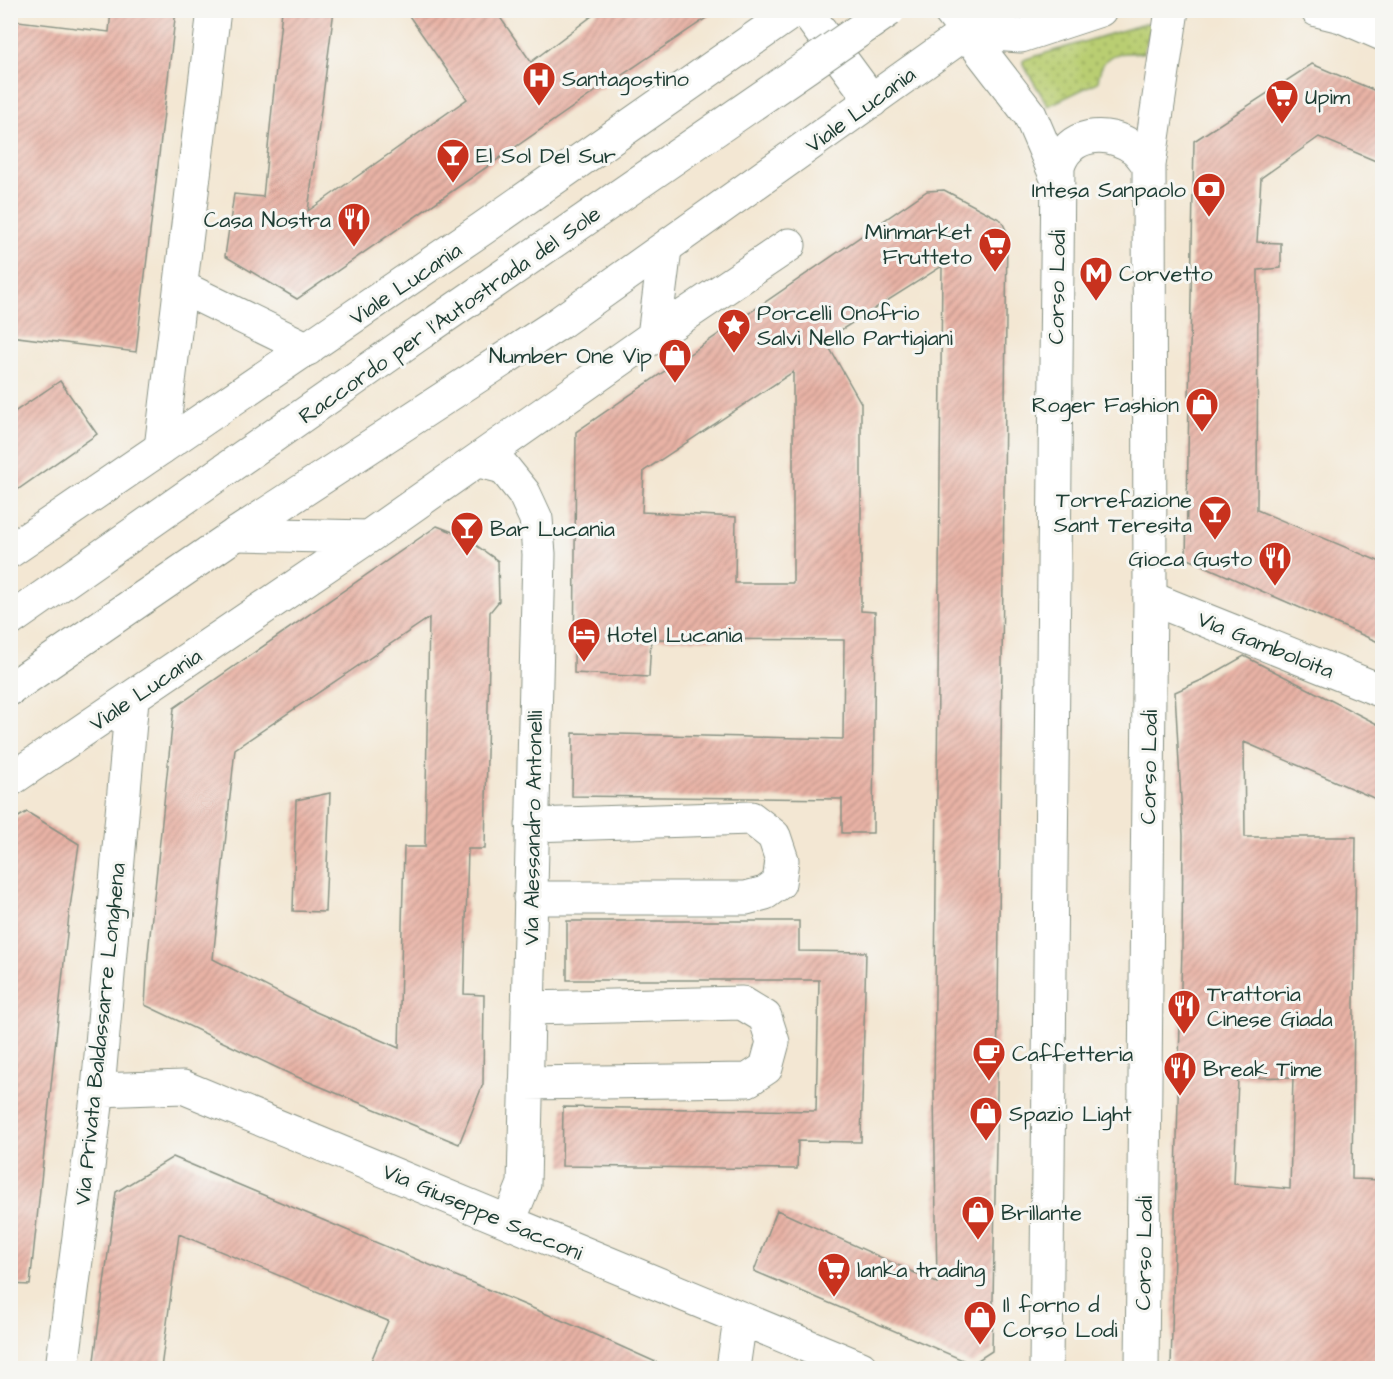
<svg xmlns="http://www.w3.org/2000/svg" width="1393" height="1379" viewBox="0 0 1393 1379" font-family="'Architects Daughter',sans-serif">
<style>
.grass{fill:url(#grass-dots);stroke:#6c8653;stroke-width:1.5}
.building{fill:url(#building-hatch);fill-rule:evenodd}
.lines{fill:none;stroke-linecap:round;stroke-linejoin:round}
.minor-casing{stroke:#899284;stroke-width:35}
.major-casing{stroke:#899284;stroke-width:35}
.highway-casing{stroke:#899284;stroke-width:35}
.minor{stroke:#fff;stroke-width:33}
.major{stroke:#fff;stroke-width:33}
.highway{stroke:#fff;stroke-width:33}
.highway-bridge-casing{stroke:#899284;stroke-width:35;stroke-linecap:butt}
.highway-bridge{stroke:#fff;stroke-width:33}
.labels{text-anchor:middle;stroke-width:6;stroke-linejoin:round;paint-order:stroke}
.poi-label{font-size:22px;fill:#1f3d34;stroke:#f6f6f2;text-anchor:start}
.street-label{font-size:22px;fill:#1f3d34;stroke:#f6f6f2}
</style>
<defs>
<pattern id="grass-dots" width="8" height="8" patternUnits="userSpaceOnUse" patternTransform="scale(1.5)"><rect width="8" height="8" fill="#b9ce72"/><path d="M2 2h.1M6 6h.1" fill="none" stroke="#96a85e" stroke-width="1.8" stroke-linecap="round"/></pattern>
<pattern id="building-hatch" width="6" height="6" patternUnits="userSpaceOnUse" patternTransform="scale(1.5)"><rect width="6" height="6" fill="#e9b3a6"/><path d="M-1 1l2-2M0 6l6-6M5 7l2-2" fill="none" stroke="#bc9388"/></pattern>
</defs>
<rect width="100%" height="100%" fill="#f6f6f2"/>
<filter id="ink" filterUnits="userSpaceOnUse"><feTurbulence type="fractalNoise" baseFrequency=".0167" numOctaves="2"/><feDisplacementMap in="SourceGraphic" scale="12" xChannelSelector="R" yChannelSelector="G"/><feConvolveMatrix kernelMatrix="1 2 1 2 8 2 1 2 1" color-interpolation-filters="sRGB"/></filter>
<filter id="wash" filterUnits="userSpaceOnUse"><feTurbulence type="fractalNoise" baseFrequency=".008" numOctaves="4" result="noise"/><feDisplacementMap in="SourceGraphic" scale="24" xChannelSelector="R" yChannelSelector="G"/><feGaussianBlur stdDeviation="1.35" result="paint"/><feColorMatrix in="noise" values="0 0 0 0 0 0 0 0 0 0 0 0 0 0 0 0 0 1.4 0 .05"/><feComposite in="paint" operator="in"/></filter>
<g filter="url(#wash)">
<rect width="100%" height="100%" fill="#f3e7d3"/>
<path class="grass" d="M1147,23L1152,26L1143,53C1118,52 1101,52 1098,82L1048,106L1023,64V61L1026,59Z"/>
<g id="blocks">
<path class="building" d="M111,10H176L136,352L10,336V20L109,32Z
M282,10H334L308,211L467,99L405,10H495L531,62L600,10H718L600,90L599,89L297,299L225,256L234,194L263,197Z
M1312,64L1383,94V164L1319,137L1261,178L1257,242L1281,243V268L1258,270L1257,510L1383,563V644L1186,558L1194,141Z
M944,190L1001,220L1007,232L997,1094L992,1351L972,1364L754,1271L777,1210L937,1283L934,1093L942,266L825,340L861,403V611L875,612L873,833H842V799L572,796L573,733L843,739L844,640L651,639L649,677L574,673L576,432L927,191ZM793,372V583H735L736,517L642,512L644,471Z
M60,381L97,434L10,495V415Z
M437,526L463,536L498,561L499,601L490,612L485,849H468L464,994L484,995L483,1084L459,1144L290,1074L145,1005L148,954L174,708ZM429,618L425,847H404L399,1048L316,1012L213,959L235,749Z
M1244,656L1383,727V802L1244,742L1245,837H1356L1352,1179L1383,1180V1368H1171L1182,948L1183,835L1175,692L1204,679ZM1293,1077L1290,1189L1234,1184L1238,1078Z
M330,793L325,912L293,911L296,800Z
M27,812L79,844L69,915L30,1285L10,1284V822Z
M567,921H799V951L866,952L861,1142L798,1141L797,1169L562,1166L563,1107L816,1111L819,980H567Z
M173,1157L582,1329L669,1368H368L388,1321L179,1234L161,1368H93L116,1192Z"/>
</g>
</g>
<g filter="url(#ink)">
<use href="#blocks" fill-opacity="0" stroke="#899284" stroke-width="1.5"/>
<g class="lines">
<g class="minor-casing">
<path id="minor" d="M805,10L872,101
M181,287L308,349
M654,336L665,249
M161,448L214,10
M479,461L503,467L524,493L536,519L539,554L524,1184L509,1221
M236,534L368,537
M1150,598L1382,691
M10,780L368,537L654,336L789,245
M530,898H746L765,893L779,883L782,860L774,836L751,818L532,825
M526,1083L748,1080L766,1068L773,1042L765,1017L742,1003L528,1008
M98,1090L183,1087L861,1368
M62,1368L98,1090L132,699
M733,1368L740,1320"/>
</g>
<g class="major-casing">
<path id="major" d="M949,10L1030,115L1057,178
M1317,10L1341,16L1382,34
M966,32L1021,36L1100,10
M10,551L482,229L795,10
M10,689L236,534L559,323L998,10
M1046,1368L1058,167C1068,132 1107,129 1134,148C1140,152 1144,160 1149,165
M1142,1368L1150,598L1149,165L1172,10"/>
</g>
<g class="highway-casing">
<path id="highway" d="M10,620L422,332"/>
</g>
<use href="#minor" class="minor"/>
<use href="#major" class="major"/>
<use href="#highway" class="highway"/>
<g class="highway-bridge-casing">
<path id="highway-bridge" d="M422,332L889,10"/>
</g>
<use href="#highway-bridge" class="highway-bridge"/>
</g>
</g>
<defs>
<g id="hospital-pin" transform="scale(1.725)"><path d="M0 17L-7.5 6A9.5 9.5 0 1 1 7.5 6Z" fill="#c8321e" stroke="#f6f6f2"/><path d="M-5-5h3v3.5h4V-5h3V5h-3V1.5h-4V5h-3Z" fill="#fff"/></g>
<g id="supermarket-pin" transform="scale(1.725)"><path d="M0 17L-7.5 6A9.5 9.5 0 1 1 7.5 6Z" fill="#c8321e" stroke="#f6f6f2"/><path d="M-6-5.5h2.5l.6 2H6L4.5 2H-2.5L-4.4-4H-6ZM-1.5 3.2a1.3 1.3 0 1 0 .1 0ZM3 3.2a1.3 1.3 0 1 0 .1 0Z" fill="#fff"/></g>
<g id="bar-pin" transform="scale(1.725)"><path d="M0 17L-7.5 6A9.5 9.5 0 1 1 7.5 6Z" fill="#c8321e" stroke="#f6f6f2"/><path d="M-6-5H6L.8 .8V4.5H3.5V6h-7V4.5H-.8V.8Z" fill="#fff"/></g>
<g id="bank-pin" transform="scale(1.725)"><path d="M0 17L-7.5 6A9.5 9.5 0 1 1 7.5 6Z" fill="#c8321e" stroke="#f6f6f2"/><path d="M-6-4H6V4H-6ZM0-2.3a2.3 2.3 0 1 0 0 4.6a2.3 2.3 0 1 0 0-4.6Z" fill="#fff"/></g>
<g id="restaurant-pin" transform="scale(1.725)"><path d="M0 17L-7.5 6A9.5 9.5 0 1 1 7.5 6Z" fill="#c8321e" stroke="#f6f6f2"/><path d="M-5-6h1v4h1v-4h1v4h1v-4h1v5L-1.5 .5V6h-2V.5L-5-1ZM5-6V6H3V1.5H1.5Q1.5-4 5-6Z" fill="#fff"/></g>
<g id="metro-pin" transform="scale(1.725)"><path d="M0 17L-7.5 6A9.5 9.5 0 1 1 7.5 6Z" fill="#c8321e" stroke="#f6f6f2"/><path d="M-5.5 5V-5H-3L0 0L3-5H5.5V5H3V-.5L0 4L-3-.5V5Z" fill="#fff"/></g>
<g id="sight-pin" transform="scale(1.725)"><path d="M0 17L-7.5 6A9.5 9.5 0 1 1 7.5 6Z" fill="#c8321e" stroke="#f6f6f2"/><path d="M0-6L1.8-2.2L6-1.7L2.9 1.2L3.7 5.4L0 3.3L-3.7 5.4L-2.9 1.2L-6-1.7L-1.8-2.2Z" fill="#fff"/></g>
<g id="shop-pin" transform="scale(1.725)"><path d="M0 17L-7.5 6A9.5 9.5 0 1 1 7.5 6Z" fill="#c8321e" stroke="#f6f6f2"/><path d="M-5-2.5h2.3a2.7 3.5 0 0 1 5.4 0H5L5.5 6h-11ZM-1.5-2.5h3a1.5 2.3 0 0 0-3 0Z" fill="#fff"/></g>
<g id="hotel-pin" transform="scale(1.725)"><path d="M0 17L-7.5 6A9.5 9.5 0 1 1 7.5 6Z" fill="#c8321e" stroke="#f6f6f2"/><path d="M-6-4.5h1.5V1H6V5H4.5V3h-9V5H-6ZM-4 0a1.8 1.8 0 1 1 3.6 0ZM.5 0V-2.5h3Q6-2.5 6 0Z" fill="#fff"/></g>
<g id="cafe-pin" transform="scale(1.725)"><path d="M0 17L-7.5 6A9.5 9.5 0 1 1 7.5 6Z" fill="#c8321e" stroke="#f6f6f2"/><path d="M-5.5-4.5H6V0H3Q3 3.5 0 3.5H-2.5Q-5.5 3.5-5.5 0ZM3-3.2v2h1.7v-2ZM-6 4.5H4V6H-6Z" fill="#fff"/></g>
</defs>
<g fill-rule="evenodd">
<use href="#hospital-pin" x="539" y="78"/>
<use href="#supermarket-pin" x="1282" y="96"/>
<use href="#bar-pin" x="453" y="155"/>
<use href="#bank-pin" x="1209" y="189"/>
<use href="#restaurant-pin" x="354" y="219"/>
<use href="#supermarket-pin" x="995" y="244"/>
<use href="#metro-pin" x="1096" y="273"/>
<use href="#sight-pin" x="734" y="325"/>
<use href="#shop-pin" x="675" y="355"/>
<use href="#shop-pin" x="1202" y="404"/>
<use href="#bar-pin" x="1215" y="512"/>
<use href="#bar-pin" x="467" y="528"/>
<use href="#restaurant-pin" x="1275" y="558"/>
<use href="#hotel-pin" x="584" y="634"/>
<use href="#restaurant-pin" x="1184" y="1006"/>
<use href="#cafe-pin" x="989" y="1053"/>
<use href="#restaurant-pin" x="1180" y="1068"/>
<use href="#shop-pin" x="986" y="1113"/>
<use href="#shop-pin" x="978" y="1212"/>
<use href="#supermarket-pin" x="834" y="1269"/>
<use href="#shop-pin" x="980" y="1317"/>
</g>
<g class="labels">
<g class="poi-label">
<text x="562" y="86">Santagostino</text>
<text x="1305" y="104">Upim</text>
<text x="476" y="163">El Sol Del Sur</text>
<text x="1186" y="197" text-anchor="end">Intesa Sanpaolo</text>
<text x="331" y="227" text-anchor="end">Casa Nostra</text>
<text x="972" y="239" text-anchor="end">Minmarket<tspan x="972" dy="25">Frutteto</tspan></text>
<text x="1119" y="281">Corvetto</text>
<text x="757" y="320">Porcelli Onofrio<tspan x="757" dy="25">Salvi Nello Partigiani</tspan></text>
<text x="652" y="363" text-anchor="end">Number One Vip</text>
<text x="1179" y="412" text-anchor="end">Roger Fashion</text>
<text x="1192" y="507" text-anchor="end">Torrefazione<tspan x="1192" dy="25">Sant Teresita</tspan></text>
<text x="490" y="536">Bar Lucania</text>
<text x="1252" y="566" text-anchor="end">Gioca Gusto</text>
<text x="607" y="642">Hotel Lucania</text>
<text x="1207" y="1001">Trattoria<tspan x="1207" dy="25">Cinese Giada</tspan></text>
<text x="1012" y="1061">Caffetteria</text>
<text x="1203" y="1076">Break Time</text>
<text x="1009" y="1121">Spazio Light</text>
<text x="1001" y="1220">Brillante</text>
<text x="857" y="1277">lanka trading</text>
<text x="1003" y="1312">Il forno d<tspan x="1003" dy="25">Corso Lodi</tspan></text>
</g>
<g class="street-label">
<text transform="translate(860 109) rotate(-36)" y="8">Viale Lucania</text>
<text transform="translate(405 283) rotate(-34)" y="8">Viale Lucania</text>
<text transform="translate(1056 287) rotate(-89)" y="8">Corso Lodi</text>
<text transform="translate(449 314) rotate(-35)" y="8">Raccordo per l'Autostrada del Sole</text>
<text transform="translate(1266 644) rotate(22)" y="8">Via Gamboloita</text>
<text transform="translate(145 689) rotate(-34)" y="8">Viale Lucania</text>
<text transform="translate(1148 767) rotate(-89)" y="8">Corso Lodi</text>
<text transform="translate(532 828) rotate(-89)" y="8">Via Alessandro Antonelli</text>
<text transform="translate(99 1034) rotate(-84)" y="8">Via Privata Baldassarre Longhena</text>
<text transform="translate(483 1211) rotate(23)" y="8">Via Giuseppe Sacconi</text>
<text transform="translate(1143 1253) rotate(-89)" y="8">Corso Lodi</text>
</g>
</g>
<rect width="1393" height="1379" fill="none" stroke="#f6f6f2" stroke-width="36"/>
</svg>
